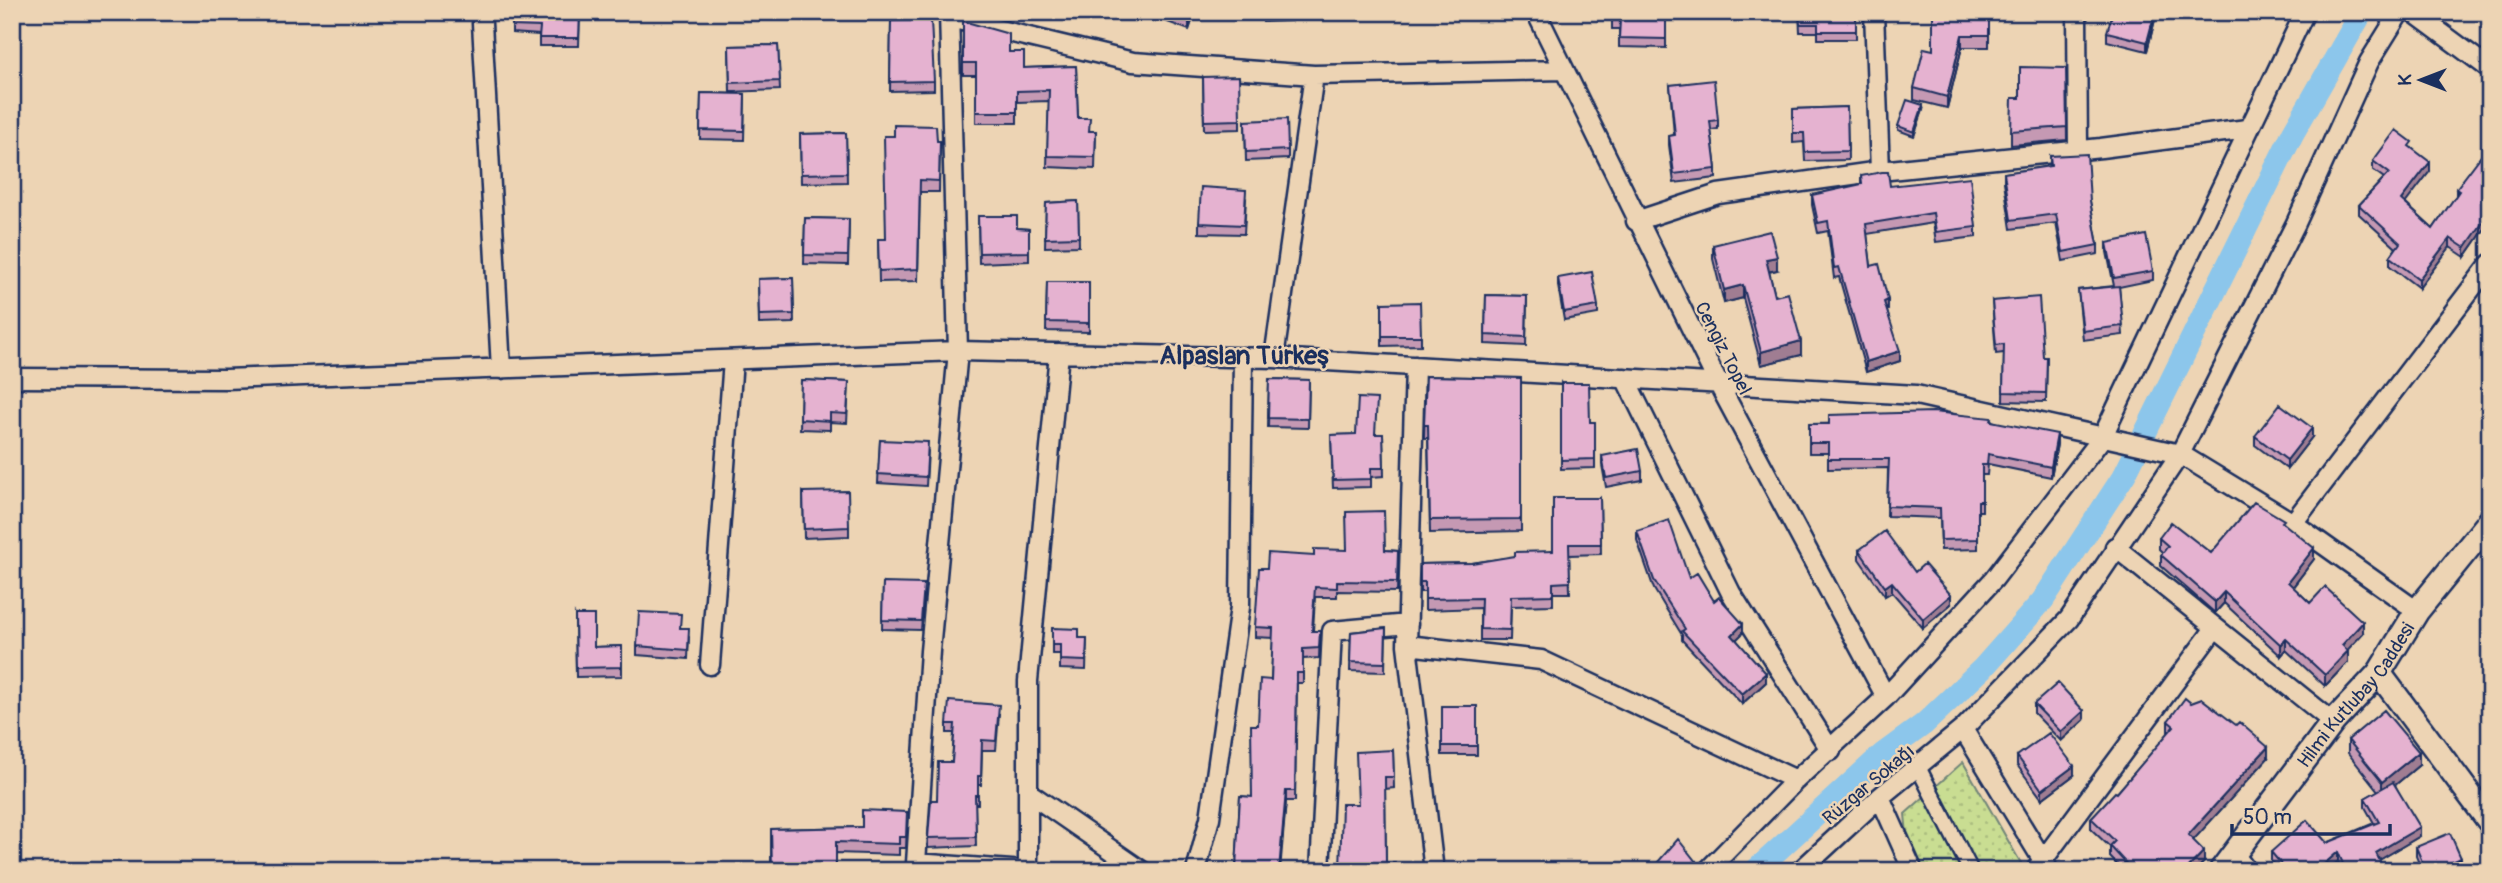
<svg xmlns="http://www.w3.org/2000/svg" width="2502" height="883" viewBox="0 0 2502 883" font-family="Pangolin,sans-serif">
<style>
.park{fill:url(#park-dots);stroke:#728678;stroke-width:2}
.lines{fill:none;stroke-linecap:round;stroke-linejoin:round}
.canal{stroke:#8cc6eb;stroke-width:23}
.pedestrian-casing{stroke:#1b2f5e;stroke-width:19}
.minor-casing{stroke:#1b2f5e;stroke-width:23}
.tertiary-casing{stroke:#1b2f5e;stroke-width:28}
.pedestrian{stroke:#edd4b4;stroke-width:14}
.minor{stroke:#edd4b4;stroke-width:18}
.tertiary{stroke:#edd4b4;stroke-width:23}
.wall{fill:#c599b3;stroke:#1b2f5e;stroke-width:2}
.shaded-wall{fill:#a07d92;stroke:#1b2f5e;stroke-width:2}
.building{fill:#e5b2d0;stroke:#1b2f5e;stroke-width:2}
.labels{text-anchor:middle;stroke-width:5;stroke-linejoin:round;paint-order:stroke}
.street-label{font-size:19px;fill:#1b2f5e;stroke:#edd4b4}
.district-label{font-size:26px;font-weight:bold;fill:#1b2f5e;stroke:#edd4b4}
</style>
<defs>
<pattern id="park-dots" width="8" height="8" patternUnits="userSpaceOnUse" patternTransform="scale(1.75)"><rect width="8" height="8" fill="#c9dd92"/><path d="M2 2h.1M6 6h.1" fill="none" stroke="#acbe80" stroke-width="1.8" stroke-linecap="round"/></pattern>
</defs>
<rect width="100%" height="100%" fill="#edd4b4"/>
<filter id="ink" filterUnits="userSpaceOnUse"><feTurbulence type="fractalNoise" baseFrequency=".0143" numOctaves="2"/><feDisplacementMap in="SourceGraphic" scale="14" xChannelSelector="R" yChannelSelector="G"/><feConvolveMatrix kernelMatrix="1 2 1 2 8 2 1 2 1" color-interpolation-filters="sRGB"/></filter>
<g filter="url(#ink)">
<path class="park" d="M1963,762L2022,865L2017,871H1922L1908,845L1905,814Z"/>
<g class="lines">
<path class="canal" d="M1755,871L1883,754L1924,724L1983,668L2043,600L2125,474L2293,133L2362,12"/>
<g class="pedestrian-casing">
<path id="pedestrian" d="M1919,769L1971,871"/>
</g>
<g class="minor-casing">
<path id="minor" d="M949,12L958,351L930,651L916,863L1026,871
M1536,12L1718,383L1886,697
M1874,12L1880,171
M2077,12L2078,150
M2413,12L2490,69
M950,18L1133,62L1314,75L1564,70
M482,23L501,369
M1636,221L1718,194L1880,171L2101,148L2247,129
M1274,358L1314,75
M1415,366L1407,645L1434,871
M12,378L226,379L958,351L1274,358L1916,395L2180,454L2293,523L2417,611
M1625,378L1731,593L1831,751
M2293,523L2490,264
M2115,547L2333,722
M1407,645L1541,660L1796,780
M710,665L733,360
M1963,729L2047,867
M1029,793L1142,871
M1880,797L1913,871
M2234,854L2247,871
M1028,871V681L1059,353
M1196,871L1210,818L1240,607L1243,357
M1320,871L1332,631L1408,624
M1707,871L1796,780L1886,697L1994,579L2102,438L2305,12
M1800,871L1880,797L1963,729L2069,619L2180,454L2296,223L2369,62L2400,12
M2035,871L2215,628"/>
</g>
<g class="tertiary-casing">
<g id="tertiary">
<path d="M2379,673L2490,822"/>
<path id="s1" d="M2221,871L2333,722L2379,673L2417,611L2490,521"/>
</g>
</g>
<use href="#pedestrian" class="pedestrian"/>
<use href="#minor" class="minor"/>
<use href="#tertiary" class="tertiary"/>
</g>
<path class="wall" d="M512,12H580L579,46H539V35L512,33Z
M622,12H668V14L622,16Z
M707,12H729V14L708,15Z
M1146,12H1195L1189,30L1146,14Z
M1259,12H1291V21L1263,22V12Z
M1612,12H1666V48L1619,47V29H1612Z
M1799,12H1856V39H1818V32H1800Z
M1989,12V47H1962L1947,108L1914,100V88L1933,50Z
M2157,12L2147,51L2107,41V32Z
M891,21L934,81V90L890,91Z
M963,21L1009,52L1024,68L1076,66L1078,118L1090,131H1096L1095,169L1047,167L1049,101L1017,102V123H976V75H963Z
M778,45L780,90L730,92L729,46Z
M2066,68L2067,140L2011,145V131Z
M1203,77L1240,120V129L1204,130Z
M1670,85L1718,120V129L1711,130L1716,169V178L1674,183L1669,145V136L1674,135Z
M701,93L745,94L744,140L700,139Z
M1847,107L1848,160L1805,161L1804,142L1793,143V109Z
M1923,110L1914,136L1898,130V126Z
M1245,121L1288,150V159L1246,161Z
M846,133L847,182L801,183L800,134Z
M937,141H940L939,192H920L918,281L879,282L878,239H886Z
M2412,148L2430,171L2405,203L2433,229L2456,196V189L2486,219V227L2465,257L2450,247L2419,288L2390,266V257L2396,248L2359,214V205L2384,178L2373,170V161Z
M2050,156L2090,201L2098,245V254L2063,261L2056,223L2011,229L2004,182V173L2050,166Z
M1861,176L1890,186L1976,227V237L1936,242L1933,223L1867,234L1871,266L1888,310L1887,311L1900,361L1866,372L1839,277L1834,278L1828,231L1818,233L1812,205V195L1861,184Z
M1246,199L1244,234L1199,233V223Z
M1078,201L1079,246L1045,247L1046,203Z
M978,216L1017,228L1029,229V261L979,263Z
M805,218L849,219L848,265L804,264Z
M2107,243L2153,271V280L2119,287L2123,335L2083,340L2078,290L2114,286L2107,252Z
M1713,245L1777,270L1769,272L1775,296L1801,355L1761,365L1743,298L1724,303L1713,259Z
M793,278L794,323L759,324L758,279Z
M1558,278L1598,306V314L1564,320L1558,286Z
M1047,282H1089V332L1046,331Z
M1486,295L1527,296L1526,346L1485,344Z
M1992,301L2043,357H2047L2046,402L2003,401L2004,353L1996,354Z
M1382,303L1421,336V345L1382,346Z
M1426,376L1521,378V531L1430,533L1428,438H1424Z
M1269,379L1309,380L1308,428L1268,427Z
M801,380L849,382L847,423L830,422V430L800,429Z
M1561,383L1590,422H1595V468L1561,469Z
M1992,421L2057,444L2051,477L1988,464L1987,475H1982V511H1978V549L1941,550L1940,518L1887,516L1888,468L1828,469V453H1809V424Z
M1383,434L1384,476L1371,477V487L1333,488L1331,435Z
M2255,436L2312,437L2287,469L2255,445Z
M880,440L928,451L926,486L878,483Z
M1602,456L1642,471V480L1606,487L1602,465Z
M803,492L849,527V536L804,538Z
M1600,498L1601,554L1569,555L1570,593H1553V605L1511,606L1510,640H1480V608L1425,610V592H1420V564L1472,563L1553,551Z
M2284,524L2314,559L2293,587L2310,603L2363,633L2347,650L2348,662L2325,686L2286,650L2281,656L2224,603L2215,613L2161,566V555L2163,553L2159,549V538L2211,553Z
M1637,531L1714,601L1743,633L1736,639L1766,682L1742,704L1682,640V635L1654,589L1637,540Z
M1385,550L1398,551L1397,592L1337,591V597H1315L1313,631H1320L1319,658L1303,659V683H1297L1295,801H1286L1280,871H1236L1240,796L1252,797L1258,725L1271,680L1273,638L1255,637V627L1267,568L1314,556Z
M1859,550L1915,572L1951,604L1923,628L1892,592L1885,596L1859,559Z
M883,583L924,593L921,630L882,629Z
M575,615L594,647L622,646V676L576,677Z
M681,628L689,637L688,659L637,655V646Z
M1386,628L1385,672L1350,671L1351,632Z
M1079,638H1087L1086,670L1060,669V654H1052V645Z
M2034,704L2084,720L2061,741L2034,713Z
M1442,706H1477V755H1442Z
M999,714L996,750H982L981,785H978V804H975L976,846L928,848V838L937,800L952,762L954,733H947V724Z
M2168,721L2268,758L2193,840L2204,862L2195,871H2123L2110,857V847L2091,829V818L2117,793L2169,733L2168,732Z
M2348,740L2419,765L2395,785L2420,836L2379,860L2383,871H2342L2338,861L2327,871H2279L2271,861V852L2327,843L2374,823L2365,807V798L2378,791L2348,753Z
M1393,750L1394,788L1385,789L1386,863L1340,871L1358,804Z
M2017,756L2074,775L2042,799L2017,765Z
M907,823L906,848H899V855L836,853V871H771V829L862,827Z
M2416,847L2461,867L2455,870L2456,871H2422L2416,856Z"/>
<path class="shaded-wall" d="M1191,12H1195L1189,30V18Z
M2155,12H2157L2147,51V42Z
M1962,35V47L1947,108V97Z
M1923,105V110L1914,136V132Z
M2430,162V171L2401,209V200Z
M2490,204V213L2486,219V227L2465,257V248L2482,215Z
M2450,238V247L2419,288V279Z
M1777,257V270L1766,272V259Z
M1743,285V298L1724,303V290Z
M1888,300V310L1884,312V302Z
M1801,341V355L1761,365V352Z
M1900,351V361L1866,372V362Z
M2312,428V437L2287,469V460Z
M2057,434V444L2051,477V467Z
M2314,548V559L2288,593V582Z
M1892,582V592L1885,596V587Z
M2224,592V603L2215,613V602Z
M1951,595V604L1923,628V619Z
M2363,622V633L2342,656V645Z
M1743,624V633L1732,644V635Z
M2286,639V650L2281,656V645Z
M2348,651V662L2325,686V675Z
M1766,673V682L1742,704V694Z
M2084,711V720L2061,741V732Z
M2268,747V758L2188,846V835Z
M2419,752V765L2382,796V782Z
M2074,766V775L2042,799V790Z
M1286,791V801L1279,871V870Z
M2420,827V836L2376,862V853Z
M2204,851V862L2195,871H2185Z
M2338,852V861L2327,871H2316Z
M2461,858V867L2452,871V862Z
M1696,862V871H1688Z"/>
<path class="building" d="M512,12H580L579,38H539L540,27L512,26Z
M1173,12H1191L1189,18Z
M1612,12H1666V39L1619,38L1620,20H1612Z
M1799,12H1856V31H1818V24H1800Z
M1933,12H1989V35H1962L1947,97L1914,88L1924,48L1933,50Z
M2113,12H2155L2147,42L2107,32Z
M931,20L934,81L890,82L891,21Z
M963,21L1009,34V52H1024V68L1076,66L1078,118H1090L1089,131H1096L1095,157L1047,156L1049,90L1017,91V112H976V63H963Z
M778,45L780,81L730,83L729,46Z
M2020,67L2066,68L2067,127L2011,131L2012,98H2020Z
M1239,76L1240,120L1204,121L1203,77Z
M1714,80L1718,120L1710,121L1716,169L1674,174L1669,136L1675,135L1670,85Z
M701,93L745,94L744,131L700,130Z
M1907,100L1923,105L1914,132L1898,126Z
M1847,107L1848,151L1805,152L1804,133H1793V109Z
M1287,119L1288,150L1246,152L1245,121Z
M894,125L936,126L937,141H940L939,181L920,180L918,269L879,271L878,239H886L884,136H894Z
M2396,130L2412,142L2409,146L2430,162L2401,200L2433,229L2459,191L2456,189L2490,144V204L2482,215L2486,218L2465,248L2450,238L2419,279L2390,257L2400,243L2359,205L2389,173L2373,161Z
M846,133L847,173L801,174L800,134Z
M2087,154L2090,201L2098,245L2063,252L2056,214L2011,220L2004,173L2051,166L2050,156Z
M1882,172H1888L1890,186L1970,177L1976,227L1936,232L1933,213L1866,224L1871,266L1879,264L1888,300L1884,302L1900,351L1866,362L1839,267L1834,268L1828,221L1818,223L1812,195L1862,184L1861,176Z
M1201,187L1246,190L1244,225L1199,223Z
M1078,201L1079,237L1045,238L1046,203Z
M978,216H1017V228L1029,229V252L979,253Z
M805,218L849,219L848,256L804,255Z
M1770,231L1777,257L1766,259L1775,296L1788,293L1801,341L1761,352L1743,285L1724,290L1713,245Z
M2146,235L2153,271L2114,278L2107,243Z
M1592,272L1598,306L1564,312L1558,278Z
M793,278L794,314L759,315L758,279Z
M1047,282H1089V323L1046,322Z
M2119,286L2123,326L2083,331L2078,290Z
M1486,295L1527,296L1526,337L1485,335Z
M2039,297L2043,357H2047L2046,393L2003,392L2004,344L1996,345L1992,301Z
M1420,302L1421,336H1382V303Z
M1426,376L1521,378V519L1430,520L1428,425H1424Z
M1269,379L1309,380L1308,419L1268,418Z
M801,380L849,382L847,414L830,413V421L800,419Z
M1561,383H1589L1590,422H1595V459L1561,460Z
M1358,398L1377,399L1375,434H1383L1384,468H1371V479L1333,480L1331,435L1356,434Z
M2280,404L2312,428L2287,460L2255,436Z
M1933,412L1992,418L1991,421L2057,434L2051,467L1988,454L1987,465H1982V501H1978V539L1941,540L1940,508L1887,506L1889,459H1828V443H1809V424H1829V415Z
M880,440L928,442L926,477L878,474Z
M1638,449L1642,471L1606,478L1602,456Z
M848,491L849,527L804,529L803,492Z
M1553,498H1600L1601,544H1569L1570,582L1553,583V595L1511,596L1510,630L1480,629L1481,598L1425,599V582H1420V564L1472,563L1515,556V552L1553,551Z
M2254,502L2284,520L2282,522L2314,548L2288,582L2310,603L2325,587L2363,622L2342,645L2348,651L2325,675L2286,639L2281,645L2224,592L2215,602L2161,555L2168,546L2159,538L2171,522L2211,553Z
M1384,511L1385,550L1398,551L1397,582L1337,581V588L1315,587L1312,631H1320L1319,648L1303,649V673H1297L1295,791H1286L1279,870L1236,868L1240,796L1252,797L1251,725H1258L1260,679L1271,680L1273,628L1255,627L1259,568H1267L1268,553L1314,556V549L1347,550L1346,512Z
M1669,520L1689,578L1697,573L1714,601L1719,597L1743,624L1732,635L1766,673L1742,694L1682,631L1685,629L1654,580L1637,531Z
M1885,531L1915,572L1924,564L1951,595L1923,619L1892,582L1885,587L1859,550Z
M883,583L924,584L921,621L882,620Z
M639,612L681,614L680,628H689L688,650L637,646Z
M575,615H594V647L622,646V667L576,668Z
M1052,628L1079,629V638H1087L1086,661L1060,660V645H1052Z
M1386,628L1385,663L1350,662L1351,632Z
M2058,683L2084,711L2061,732L2034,704Z
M2185,698L2191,703L2202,699L2236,725L2239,722L2268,747L2188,835L2204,851L2185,871H2133L2110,846L2115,841L2091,818L2115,792L2117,793L2174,726L2168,721Z
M949,701L999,705L996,741L982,740L981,776H978V795H975L976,837L928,838L931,800H937L938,762H952L955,724H947Z
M1442,706H1477V746H1442Z
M2384,710L2419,752L2382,782L2348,740Z
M2049,733L2074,766L2042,790L2017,756Z
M1393,750L1394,777H1385L1386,863H1395V871H1340L1342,804H1358L1356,752Z
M2393,782L2420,827L2376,853L2383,868L2377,871H2346L2338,852L2316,871H2287L2271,852L2307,820L2327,843L2379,822L2365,798Z
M862,810L907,812L906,837H899V844L836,842V871H812L811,867L772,868L771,829L862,827Z
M2450,833L2461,858L2452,862L2456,871H2426L2416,847Z
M1678,839L1696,862L1688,871H1645L1649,867L1651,870Z
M1068,867L1077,871H1066Z"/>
</g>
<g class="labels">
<g class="street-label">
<text transform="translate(1724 348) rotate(63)" y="7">Cengiz Topel</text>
<text dy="7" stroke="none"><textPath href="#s1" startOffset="222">Hilmi Kutlubay Caddesi</textPath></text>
<text transform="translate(1868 784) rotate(-40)" y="7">Rüzgar Sokağı</text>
</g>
<g class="district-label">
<text x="1244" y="364">Alpaslan Türkeş</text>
</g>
</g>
<rect width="2502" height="883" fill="none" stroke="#edd4b4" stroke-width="42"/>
<rect x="21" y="21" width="2460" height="841" fill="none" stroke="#1b2f5e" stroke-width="2.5" filter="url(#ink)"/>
<g transform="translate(2421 80) rotate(270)" stroke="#edd4b4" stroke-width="5" paint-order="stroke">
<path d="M0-5L12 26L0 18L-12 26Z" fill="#1b2f5e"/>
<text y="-10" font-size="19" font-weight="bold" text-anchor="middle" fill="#1b2f5e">K</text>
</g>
<path d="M2232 824v10h158v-10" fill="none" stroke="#1b2f5e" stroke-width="3.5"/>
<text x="2243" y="824" font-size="21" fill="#1b2f5e" stroke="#edd4b4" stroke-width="5" paint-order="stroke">50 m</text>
</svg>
